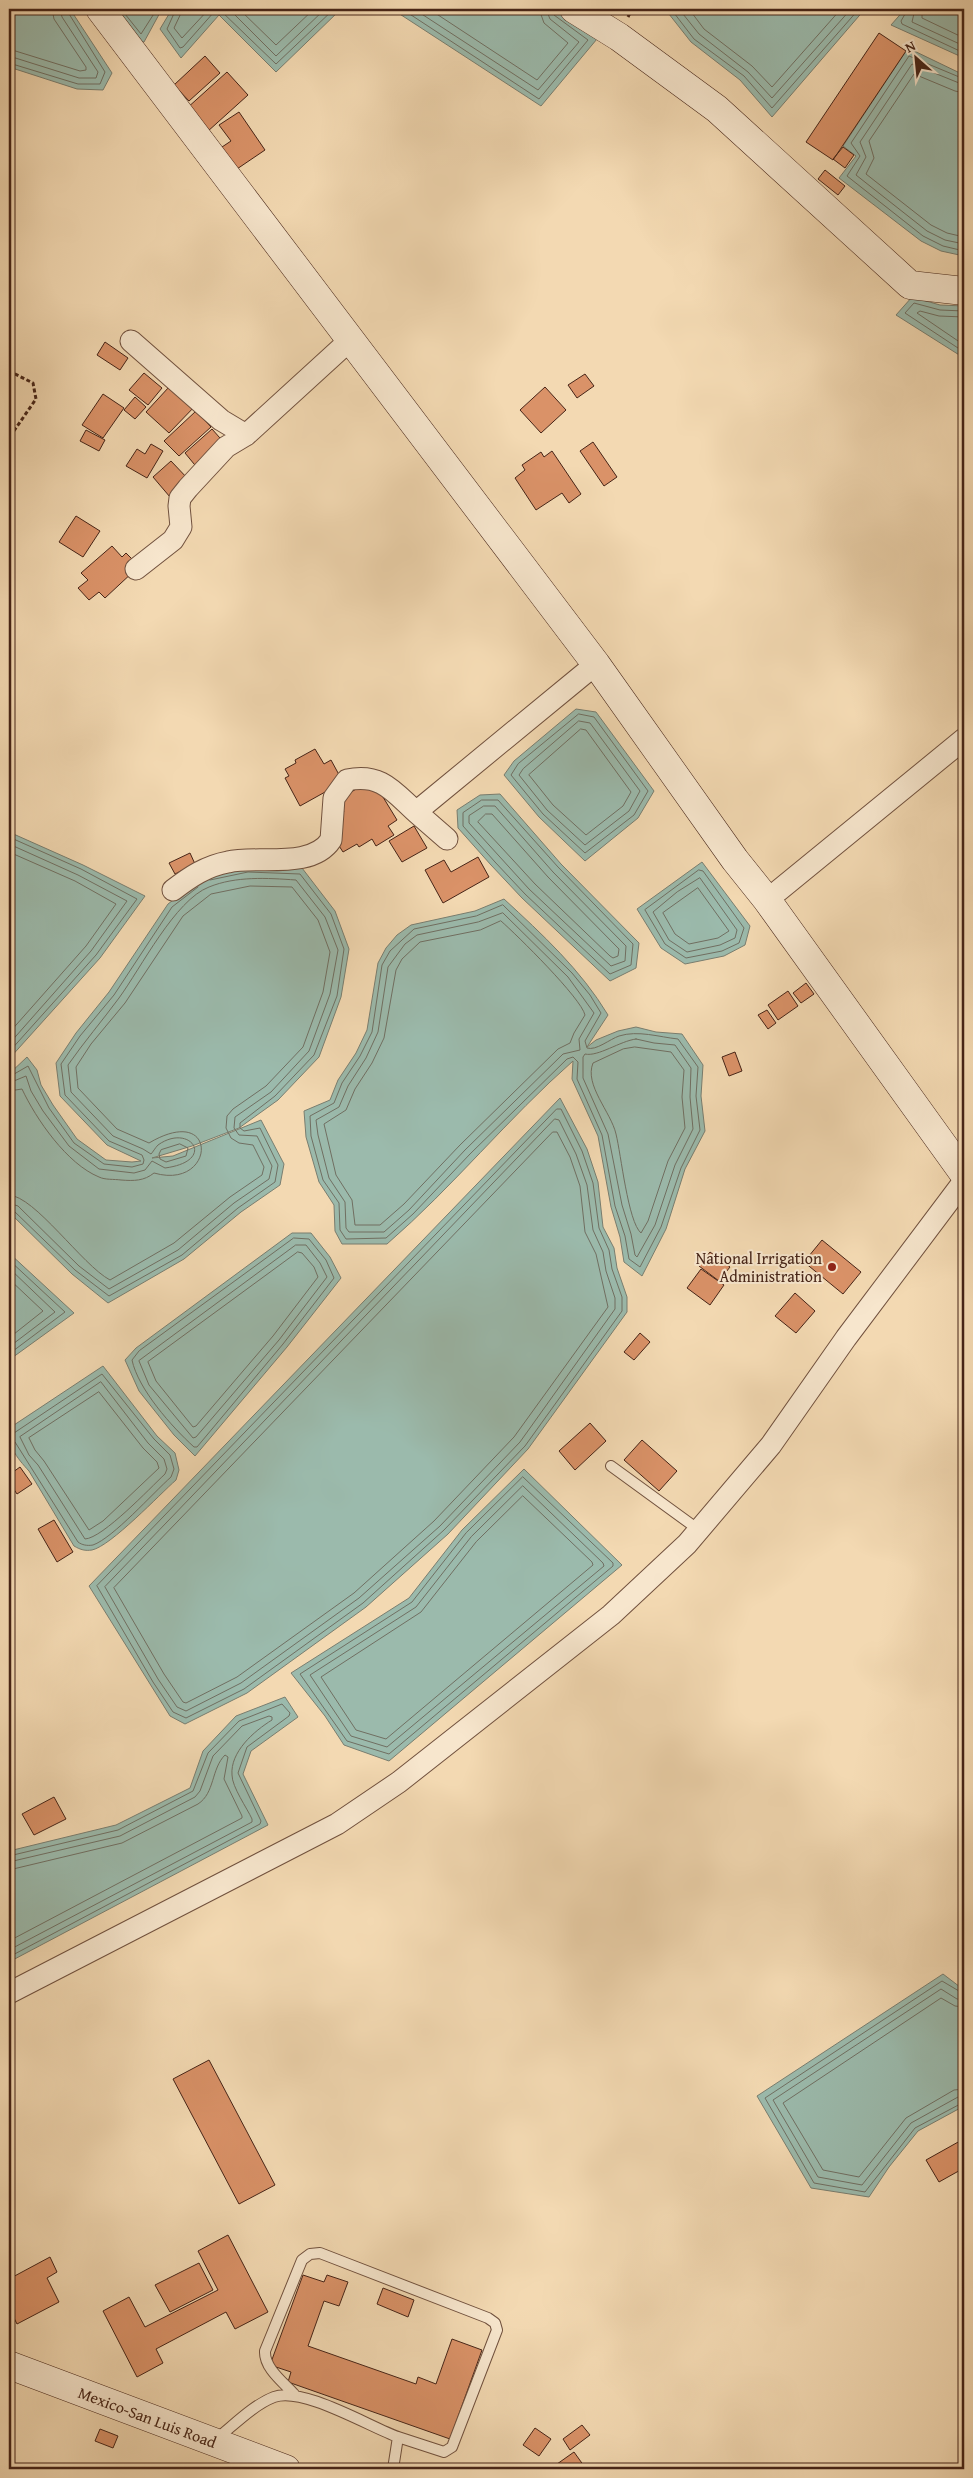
<svg xmlns="http://www.w3.org/2000/svg" width="973" height="2478" viewBox="0 0 973 2478" font-family="'Gentium Book Plus',serif">
<style>
.water{fill:#9bbaac;stroke:#797e70}
.lines{fill:none;stroke-linecap:round;stroke-linejoin:round}
.shore{stroke:#706f62;stroke-width:1}
.building{fill:#da9268;stroke:#462417}
.lane-casing{stroke:#71513e;stroke-width:12}
.street-casing{stroke:#71513e;stroke-width:23}
.secondary-casing{stroke:#462417;stroke-width:29}
.path{stroke:#462417;stroke-width:3;stroke-dasharray:4 2.5;stroke-linecap:butt}
.lane{stroke:#f7e6cd;stroke-width:10}
.street{stroke:#f7e6cd;stroke-width:21}
.secondary{stroke:#f7e6cd;stroke-width:28}
.poi-dot{fill:#8f2418;stroke:#f7e6cd;stroke-width:2}
.labels{text-anchor:middle;stroke-width:4;stroke-linejoin:round;paint-order:stroke}
.poi-label{font-size:16px;fill:#462417;stroke:#f7e6cd;text-anchor:end}
.street-label{font-size:16px;fill:#462417;stroke:#f7e6cd}
</style>
<rect width="100%" height="100%" fill="#f3d9b2"/>
<filter id="stains"><feTurbulence type="fractalNoise" baseFrequency=".004" numOctaves="4"/><feColorMatrix values="0 0 0 0 .2 0 0 0 0 .09 0 0 0 0 .02 0 0 0 .5 -.17"/></filter>
<radialGradient id="worn" r=".72"><stop offset=".6" stop-color="#630" stop-opacity="0"/><stop offset="1" stop-color="#630" stop-opacity=".3"/></radialGradient>
<path class="water" d="M9,9H70L112,73L103,90L77,89L9,67Z
M115,9H162L144,42H139Z
M172,9H336L339,11L276,72L219,15L181,58L160,29Z
M392,9H555L597,39L541,106Z
M665,9H865L772,117L740,80L691,42Z
M905,9H964V58L891,25Z
M908,48L964,75V256L941,251L921,241L839,178L856,156L843,146Z
M912,297L940,305L964,306V358L896,315Z
M576,709L596,712L654,791L638,818L585,861L539,817L504,775L514,761Z
M500,794L561,864L639,943L636,968L610,981L522,898L491,865L458,828L457,810L480,795Z
M9,832L83,865L145,896L100,958L9,1059Z
M702,862L750,926L745,945L724,956L685,964L661,948L637,909Z
M248,867L302,868L335,911L349,949L341,997L319,1057L278,1100L239,1128L192,1146L152,1158L173,1156L261,1120L284,1164L280,1185L241,1212L184,1259L108,1303L72,1274L9,1212V1074L27,1057L37,1070L41,1085L53,1105L77,1139L106,1160L132,1162L141,1161L107,1145L60,1096L56,1063L76,1033L109,992L168,904L203,877Z
M504,899C542,934 581,970 608,1015L587,1047L596,1040L618,1031L636,1027L656,1032L682,1034L703,1065L701,1096L705,1131L685,1169L666,1229L642,1276L624,1262L620,1237L611,1207L598,1136L572,1079L573,1061C508,1118 453,1187 387,1244H342L335,1231L334,1205L319,1182L306,1137L304,1111L330,1100L338,1080L356,1053L367,1030L378,963L386,948L397,935L411,925L475,911Z
M560,1098L587,1149L598,1182L603,1227L614,1248L617,1268L627,1297V1312L528,1449L448,1534L366,1607L247,1693L185,1724L170,1716L89,1586Z
M292,1233H311L330,1257L341,1278L287,1347L195,1456L174,1435L139,1391L125,1360L136,1348Z
M9,1253L74,1313L9,1360Z
M103,1366L157,1436L175,1453L179,1470L176,1480C160,1494 111,1546 92,1550C85,1551 81,1550 74,1546L29,1471C18,1459 2,1441 14,1425Z
M524,1469L622,1565L389,1761L344,1745L325,1716L291,1673L409,1598L462,1530Z
M285,1697L298,1717L251,1751L243,1774L268,1825L9,1962V1851L116,1825L190,1788L203,1751L236,1716Z
M943,1974L964,1990V2106L918,2131L889,2167L869,2197L811,2188L757,2096Z"/>
<g class="lines">
<path class="shore" d="M121,9L141,34L157,9
M176,9L167,29L180,48L183,47L214,12L220,10L276,64L334,9
M183,9L174,28L182,38L209,9
M229,9L276,56L325,9
M239,9L276,45L314,9
M402,9L539,99L588,40L554,15L553,9
M414,9L538,90L579,42L550,19L546,9
M429,9L537,80L568,43L544,23L539,9
M671,9L694,39L744,76L772,108L859,9
M679,9L699,34L748,72L772,98L851,9
M689,9L704,29L752,66L772,87L841,9
M908,9L901,21L902,24L964,53
M915,9L912,22L964,46
M922,9V18L964,38
M9,49L80,71L86,70V67L54,19L52,9
M9,56L79,78H96L98,72L62,17L60,9
M9,63L78,84H100L105,72L66,9
M964,79L909,56L851,143L860,156L847,176L923,236L943,246L964,251
M964,85L912,64L860,142L866,157L856,175L927,231L945,240L964,244
M964,93L955,91L914,74L869,141L874,158L866,174L931,225L947,233L964,237
M964,311L940,310L914,303L905,313L964,352
M964,317L939,316L920,311L917,313L964,345
M579,714L594,717L648,791L634,815L585,853L543,814L511,775L518,764Z
M579,721L590,723L640,791L629,811L585,845L547,810L519,775L523,769Z
M581,729L586,730L631,792L623,806L586,835L553,805L529,775Z
M482,800H498L558,867L633,944L631,965L610,974L525,894L495,862L463,826V813Z
M484,806H495L553,872L626,946L625,961L611,966L529,889L469,823V816Z
M486,814H492L548,877L619,949L618,956L613,958L610,956L535,884L478,822Z
M9,837L81,869L137,899L96,955L9,1052
M9,844L78,875L127,901L91,951L9,1044
M9,852L75,881L116,904L86,946L9,1033
M699,870L703,871L744,928L739,943L722,951L686,958L665,944L645,910Z
M700,878L737,930L735,938L720,945L687,952L669,940L653,912L677,892Z
M698,888L729,931L718,938L689,944L675,934L663,913Z
M503,905L572,973L590,995L601,1013L585,1041L587,1048C596,1051 610,1039 619,1036C638,1030 659,1037 678,1039L698,1067L696,1096L700,1130L681,1168L661,1227L640,1267L629,1259L625,1236L615,1206L602,1135L577,1079L578,1062L573,1057L567,1059L470,1154L413,1214L386,1238L346,1239L340,1230L339,1203L323,1180L311,1136L310,1116L334,1103L342,1083L360,1056L372,1032L382,965L390,951L414,929L476,916Z
M503,913L568,977L594,1013L579,1039L580,1050L563,1054L465,1150L409,1210L384,1232H349L346,1228L345,1202L329,1178L318,1135L316,1120L339,1107L348,1086L366,1058L378,1032L388,967L405,944L417,935L478,922Z
M501,921C517,935 581,998 585,1015L574,1033L570,1043L558,1049L460,1145L404,1204L380,1225H355L352,1200L336,1175L324,1124L346,1110L355,1089L372,1063L384,1038L396,970L402,959L420,942L480,930Z
M636,1039L654,1043L675,1045L691,1068L690,1097L693,1129L675,1165L655,1225L637,1257L635,1255L631,1234L622,1205L608,1134L583,1078V1057L585,1054C598,1057 620,1041 636,1039Z
M635,1047L671,1052L684,1070L682,1097L685,1128L668,1161L648,1221L641,1233C628,1222 621,1154 616,1134C611,1112 584,1085 593,1063L623,1049Z
M9,1077L28,1066L49,1108L74,1143L104,1164L132,1167L143,1164L144,1160L142,1155L109,1141L65,1095L61,1064L80,1036L114,995L172,907L198,887
M9,1083L26,1076L31,1091L43,1111L69,1146L99,1169L134,1173L145,1170L152,1161L165,1168C218,1161 190,1122 158,1145C155,1148 153,1152 151,1154L143,1149L113,1136L71,1092L68,1065C84,1042 102,1021 119,998C141,968 175,900 209,887C236,876 267,878 296,880L325,917L338,950L330,994L309,1051L271,1092L235,1117L234,1128L239,1135L257,1136L272,1166L269,1179L234,1203L178,1250L109,1289L79,1266L18,1206L9,1203
M9,1091L22,1089C36,1119 67,1164 99,1177C105,1180 114,1179 121,1180C134,1181 144,1181 154,1173C216,1191 220,1101 149,1143L117,1129L78,1088L76,1067L91,1044L125,1003L183,916L211,894L250,886L292,887L318,920L330,952L323,992L303,1047L266,1086L233,1109L227,1116L226,1128L231,1138L239,1143L253,1145L264,1167L262,1175L230,1197L174,1243L110,1280C82,1265 35,1196 9,1195
M557,1109H561L582,1151L593,1183L599,1228L609,1250L612,1269L622,1297V1311L525,1446L444,1530L363,1603L244,1689L186,1718L173,1712L153,1682L97,1586Z
M555,1119L559,1120L576,1154L587,1185L593,1230L603,1252L606,1271L615,1298V1309L520,1442L440,1526L359,1598L241,1683L186,1711L177,1707L158,1679L105,1587Z
M553,1132H557L570,1157L580,1186L585,1232L596,1254L608,1307L514,1437L434,1521L354,1593L237,1677L186,1703L183,1702L164,1674L114,1588Z
M180,1144L188,1148L186,1156L166,1162L160,1159L159,1154L161,1150Z
M9,1209L14,1211L75,1270L109,1296L182,1255L238,1208L275,1182L278,1165L260,1128L244,1131L240,1128V1123L275,1096L314,1055L337,996L344,949L331,914L300,874L248,872L210,880
M294,1238L309,1239L326,1260L334,1278L283,1344L197,1447H194C172,1427 138,1389 132,1360L139,1351Z
M296,1245H306L320,1263L327,1277L279,1340L196,1437L193,1438L149,1385L139,1361Z
M298,1252L302,1253L314,1267L318,1277L273,1336L196,1426L193,1427L156,1381L148,1362Z
M9,1260L65,1312L9,1354
M9,1268L55,1312L9,1347
M9,1279L43,1311L9,1338
M101,1382L148,1443L164,1459L167,1469L165,1474C150,1488 103,1538 85,1539L38,1465L29,1455L20,1437Z
M99,1392L143,1448L157,1462L159,1468L103,1521L89,1530L44,1461L35,1450L29,1438Z
M9,1434L14,1433L102,1374L154,1439L170,1455L174,1469L171,1477C153,1493 113,1538 93,1545C87,1546 82,1545 78,1542L15,1442L9,1439
M523,1477L613,1563V1566L389,1754L347,1741L300,1674L412,1602L466,1533Z
M523,1486L603,1563L604,1566L387,1747L351,1736L310,1675L416,1607L471,1537Z
M523,1496L592,1562L593,1565L386,1739L356,1730L321,1677L421,1612L476,1542Z
M9,1856L118,1830L193,1791L208,1753L239,1721L282,1704L290,1713L289,1716L247,1747L238,1773L261,1821L260,1824L9,1957
M9,1862L120,1836L195,1797L200,1791L213,1756L242,1726L269,1716L272,1717V1720C254,1731 230,1752 232,1775C232,1787 247,1808 252,1819V1822L9,1950
M9,1870L122,1843L198,1804C215,1793 211,1769 225,1755L228,1757L224,1779L242,1816V1818L9,1941
M964,1994L942,1981L765,2098L814,2183L865,2192L915,2128L964,2102
M964,2000L957,1999L941,1989L773,2100L818,2177L862,2185L911,2123L958,2097L964,2096
M964,2007L955,2006L941,1998L783,2103L823,2170L859,2177L906,2118L954,2090L964,2089"/>
</g>
<path class="building" d="M879,33L906,51L833,160L806,142Z
M205,56L220,73L189,101L174,85Z
M227,72L248,95L207,132L186,109Z
M239,112L265,150L234,171L219,149L231,141L219,125Z
M843,147L854,155L845,168L833,159Z
M825,170L845,186L838,195L818,179Z
M105,342L128,358L120,370L97,355Z
M144,373L162,388L148,405L129,390Z
M585,374L594,386L577,398L568,385Z
M169,387L198,403L169,433L146,412Z
M545,387L566,410L541,433L520,410Z
M103,394L124,408L103,438L82,425Z
M135,397L146,407L135,419L124,410Z
M196,411L211,427L179,456L164,441Z
M212,429L227,446L199,470L185,453Z
M86,430L105,440L99,451L80,441Z
M593,442L617,477L604,486L580,451Z
M151,444L163,451L147,478L126,466L137,449L145,454Z
M552,451L581,494L569,503L562,493L536,510L515,478L525,470L522,465L541,452L544,457Z
M171,461L189,480L170,497L153,477Z
M76,516L100,531L83,557L59,542Z
M112,546L122,557L126,553L132,559L134,571L105,598L99,592L89,600L78,588L88,580L81,573Z
M315,749L324,764L331,760L343,782L300,806L285,778L289,776L285,769L296,763L295,760Z
M372,779L397,820L388,826L394,835L376,846L372,839L359,847L357,844L343,852L332,835L334,818L344,812L337,801Z
M414,826L427,848L402,862L389,841Z
M190,853L195,864L175,874L169,863Z
M478,857L489,877L443,903L425,870L444,860L451,872Z
M806,983L814,994L801,1003L793,993Z
M788,991L798,1006L778,1020L768,1005Z
M767,1010L776,1023L768,1029L758,1015Z
M735,1052L742,1071L729,1076L722,1057Z
M822,1240L861,1272L843,1294L804,1262Z
M710,1252L730,1267L719,1281L699,1266Z
M701,1269L724,1285L710,1305L687,1288Z
M795,1293L815,1311L796,1333L775,1316Z
M640,1333L650,1342L634,1360L624,1352Z
M590,1423L606,1441L575,1470L559,1451Z
M642,1440L677,1471L659,1491L624,1460Z
M20,1467L32,1484L17,1494L9,1482V1475Z
M54,1520L73,1552L57,1562L38,1529Z
M54,1797L66,1819L34,1835L22,1814Z
M209,2060L275,2185L239,2204L173,2079Z
M960,2141L964,2149V2168L939,2182L926,2160Z
M228,2235L268,2312L235,2329L226,2312L156,2349L163,2363L137,2377L103,2311L129,2297L145,2327L218,2290L198,2251Z
M50,2257L57,2272L47,2278L59,2302L17,2324L12,2314L9,2316V2279Z
M199,2263L213,2290L170,2312L155,2285Z
M303,2275L324,2282L327,2275L348,2282L339,2306L324,2301L308,2346L416,2384L418,2377L436,2384L452,2339L482,2350L450,2439L288,2382L291,2372L270,2365Z
M383,2288L414,2300L408,2317L377,2304Z
M582,2425L590,2435L570,2450L563,2439Z
M535,2428L551,2439L539,2456L523,2445Z
M100,2429L118,2436L113,2448L95,2441Z
M574,2452L584,2466L579,2469H550Z"/>
<g class="lines">
<g class="lane-casing">
<path id="lane" d="M611,1466L699,1530
M294,2394C283,2382 264,2368 265,2351L302,2260L310,2254L320,2253L488,2318L495,2323L497,2330L452,2447L444,2452L398,2437
M215,2440C233,2426 253,2405 274,2397C302,2386 370,2427 398,2437L393,2469"/>
</g>
<g class="street-casing">
<path id="street" d="M131,341L221,420L246,435
M136,569L173,540L181,527L179,506L180,498L188,488L226,447L246,435L349,341
M416,812L447,839
M173,890C190,877 206,866 228,862C257,855 311,870 331,840L334,798L347,780C381,773 393,791 416,812L596,664
M767,900L964,739
M9,1993L337,1824L399,1782L611,1615L687,1544L771,1445L846,1338L964,1181"/>
</g>
<g class="secondary-casing">
<g id="secondary">
<path d="M100,9L596,664L735,860L767,900L964,1174"/>
<path d="M574,9L619,37L717,109L910,285L964,291"/>
<path id="s1" d="M9,2365L286,2469"/>
</g>
</g>
<path class="path" d="M628,17L632,9
M9,371L33,383L36,399L9,438"/>
<use href="#lane" class="lane"/>
<use href="#street" class="street"/>
<use href="#secondary" class="secondary"/>
</g>
<circle class="poi-dot" cx="832" cy="1267" r="5"/>
<g class="labels">
<g class="poi-label">
<text x="822" y="1264">National Irrigation<tspan x="822" dy="18">Administration</tspan></text>
</g>
<g class="street-label">
<text dy="6" stroke="none"><textPath href="#s1" startOffset="148">Mexico-San Luis Road</textPath></text>
</g>
</g>
<rect width="973" height="2478" fill="none" stroke="#f3d9b2" stroke-width="30"/>
<rect x="10" y="10" width="953" height="2458" fill="none" stroke="#462417" stroke-width="2.5"/>
<rect x="15" y="15" width="943" height="2448" fill="none" stroke="#462417"/>
<g transform="translate(916 58) rotate(333)" stroke="#f7e6cd" stroke-width="4" paint-order="stroke">
<path d="M0-4L9 19L0 12L-9 19Z" fill="#462417"/>
<text y="-8" font-size="14" font-weight="bold" text-anchor="middle" fill="#462417">N</text>
</g>
<rect width="100%" height="100%" filter="url(#stains)"/>
<rect width="100%" height="100%" fill="url(#worn)"/>
</svg>
